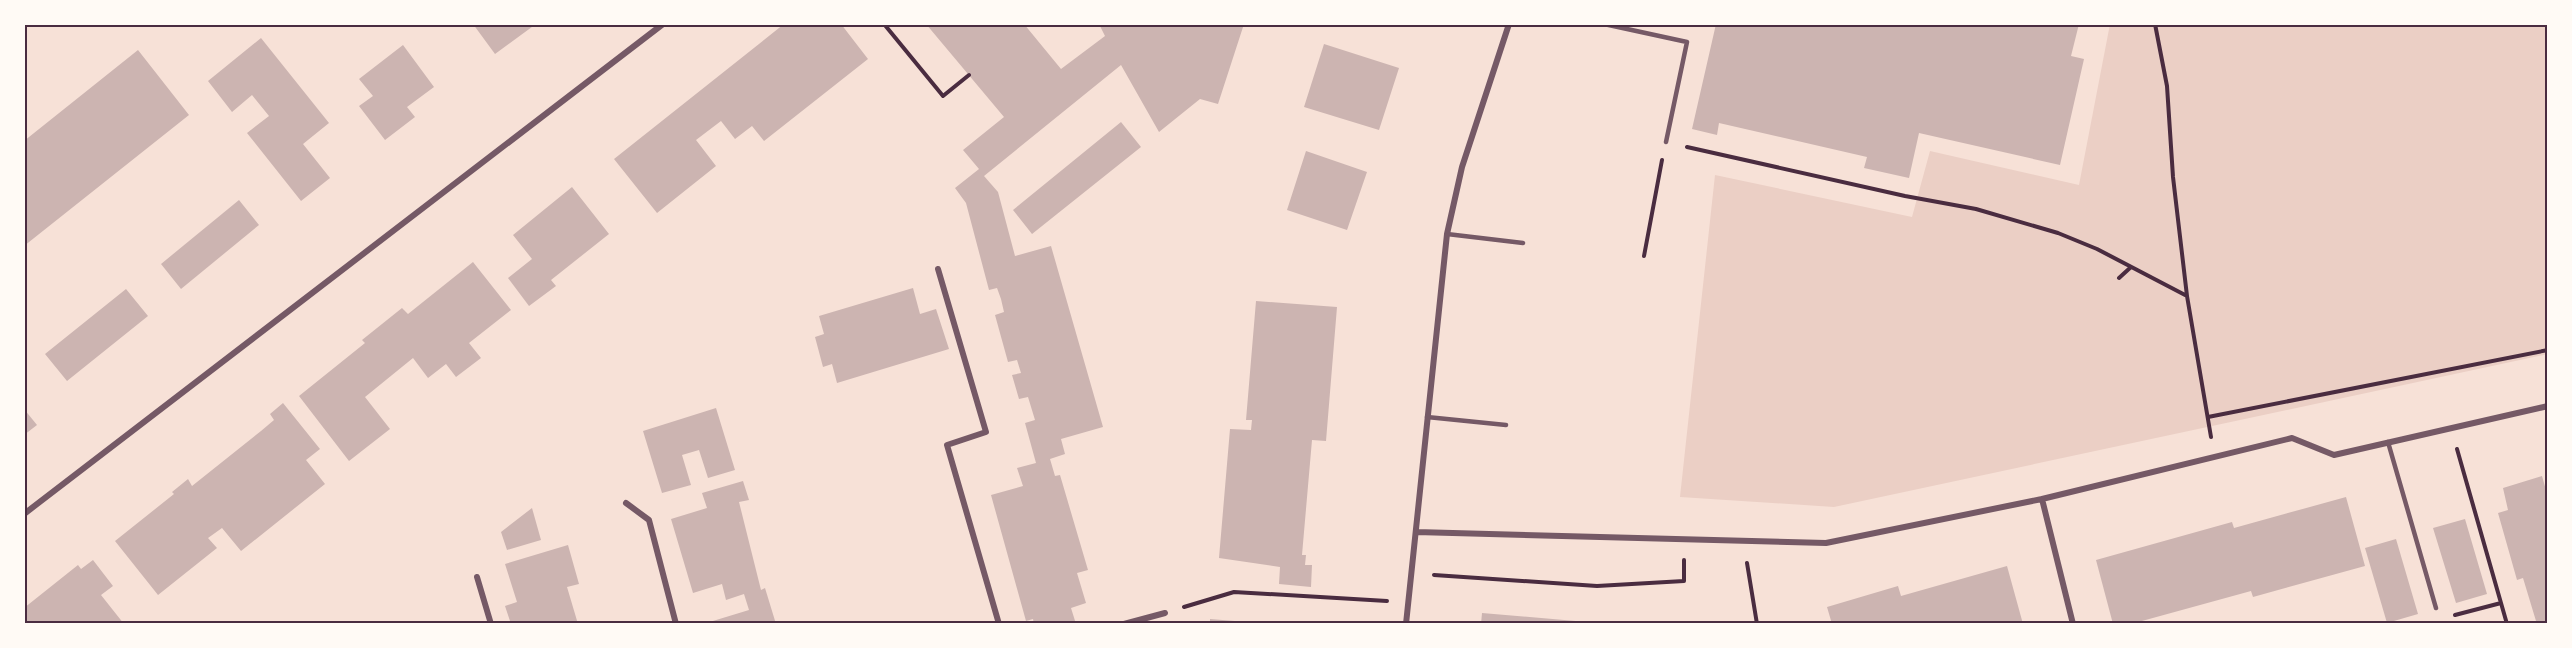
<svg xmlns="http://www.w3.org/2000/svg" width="2572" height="648" viewBox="0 0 2572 648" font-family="Jost,sans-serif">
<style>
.green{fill:#ebcfc5}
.building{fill:#ccb4b1}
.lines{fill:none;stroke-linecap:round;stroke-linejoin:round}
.path{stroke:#4a2c40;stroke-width:4}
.service{stroke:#755966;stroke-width:4.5}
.minor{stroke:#755966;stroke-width:6}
.neatline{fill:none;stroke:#4a2c40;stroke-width:2}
</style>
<rect width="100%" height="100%" fill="#f7e1d7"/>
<path class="green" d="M2110,24H2548V354L1834,507L1680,497L1715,175L1912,217L1930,151L2079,185Z"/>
<path class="building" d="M473,24H536L495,54Z
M784,24H841L868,59L764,141L752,126L735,139L721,121L696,140L716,166L657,213L614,159Z
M926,24H1024L1061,69L1105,36L1099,24H1244L1218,104L1200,99L1159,132L1121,65L984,176L998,192L1015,256L1051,246L1103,427L1061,439L1065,454L1050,459L1055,476L1060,475L1088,570L1077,573L1086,603L1071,608L1076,624H1034L1033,619L1026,621L991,495L1023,486L1017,468L1036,463L1025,423L1035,420L1028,397L1019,399L1012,375L1021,373L1017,360L1008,362L995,315L1004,312L1001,299L997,288L989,290L966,203L955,188L979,169L963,150L1004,117Z
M1716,24H2079L2071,56L2084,59L2060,165L1919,133L1909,178L1864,168L1867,157L1719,123L1717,135L1692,129Z
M261,38L329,123L303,144L330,178L301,201L247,133L269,116L252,95L232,112L208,81Z
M1324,44L1399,68L1379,130L1304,107Z
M403,45L434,87L407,107L415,117L385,140L359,106L373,96L359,79Z
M138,50L189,115L24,246V141Z
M1121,122L1141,147L1032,234L1013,210Z
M1306,151L1367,172L1347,230L1287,210Z
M572,187L609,234L551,280L556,286L529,306L508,278L532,259L513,235Z
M239,200L259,225L181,289L161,264Z
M473,262L511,310L469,343L481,358L456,377L446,364L428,378L413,358L365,397L390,429L349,461L299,396L365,343L362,340L402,308L408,314Z
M913,288L920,314L936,309L949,349L837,383L832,364L823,367L815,337L824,334L819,316Z
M126,289L148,316L67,381L45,354Z
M1256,301L1337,307L1326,441L1312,440L1302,555H1306L1305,565H1312L1311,587L1279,584L1280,567L1219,558L1230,429L1251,430L1252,420H1246Z
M283,403L320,449L306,460L325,484L241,551L222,528L208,538L217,548L158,595L115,541L174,494L172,492L188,479L192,486L261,431L274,420L270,414Z
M716,408L735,470L708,478L699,450L682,455L691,485L662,493L643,431Z
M24,409L37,425L24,435Z
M2542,476L2548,497V624H2530L2529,622L2536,621L2523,578L2517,580L2498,513L2508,510L2503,488Z
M743,481L749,500L739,502L761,590L765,588L776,624H703L749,610L744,594L726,600L722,584L693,593L671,519L707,508L702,493Z
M2346,497L2365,566L2253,597L2251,591L2131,624H2113L2096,560L2232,522L2234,528Z
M532,508L541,540L507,550L501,532Z
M2465,519L2487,594L2456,603L2433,528Z
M2396,539L2418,614L2387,623L2365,548Z
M568,545L579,584L567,587L578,624H511L505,606L517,602L505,564Z
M93,560L113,586L101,595L124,624H24V608L78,565L81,569Z
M2007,566L2023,624H1832L1827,607L1898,586L1901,596Z
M1482,613L1587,622V624H1481Z
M1210,619L1247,622V624H1210Z"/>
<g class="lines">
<path class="path" d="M884,24L943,96L969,75
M2155,24L2167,86L2173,177L2187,296L2211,437
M1687,147L1905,196L1976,209L2058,233L2097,249L2187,296
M1644,256L1662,160
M2119,278L2131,267
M2208,417L2548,350
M2457,449L2507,624
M1747,563L1757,624
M1434,575L1597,586L1684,581V560
M1184,607L1234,592L1387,601
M2455,615L2501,603"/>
<path class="service" d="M1604,24L1687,42L1666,142
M1447,234L1523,243
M1427,417L1506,425
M2388,442L2436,608"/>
<path class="minor" d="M938,269L986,432L947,445L999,624
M2042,499L2073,624
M626,503L649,520L676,624
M24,514L663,24
M1416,532L1826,543L2042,499L2292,438L2334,455L2548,406
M477,577L491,624
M1124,624L1165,613
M1406,624L1447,234L1462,167L1509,24"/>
</g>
<rect width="2572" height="648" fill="none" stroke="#fffaf5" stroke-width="51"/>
<rect x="26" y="26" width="2520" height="596" class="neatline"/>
</svg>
